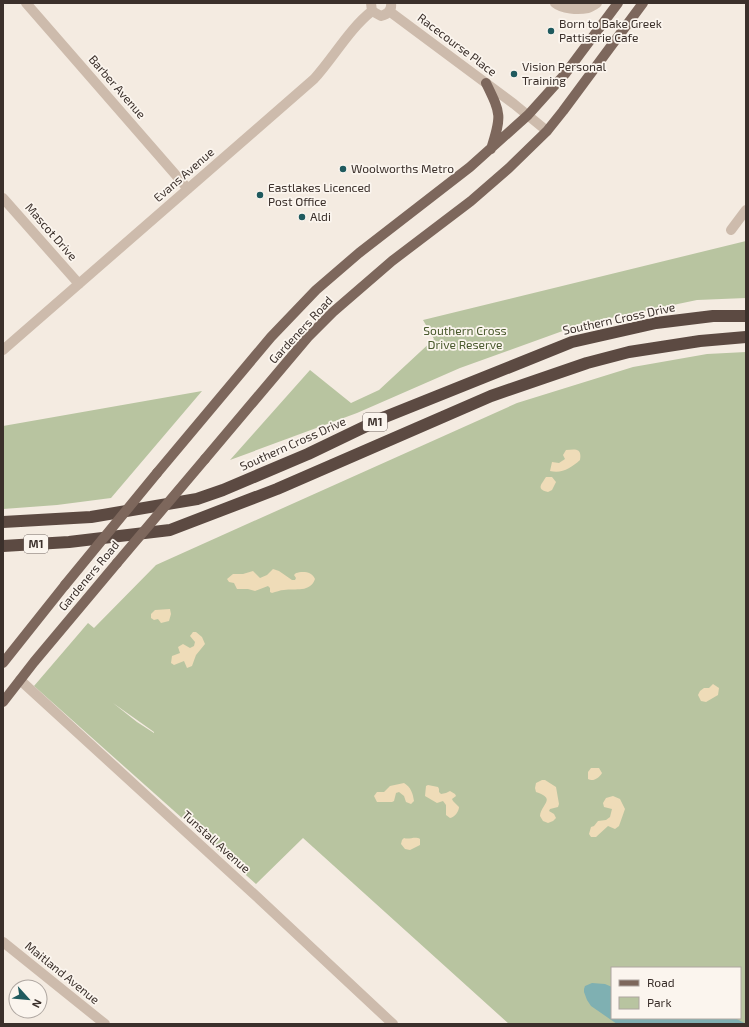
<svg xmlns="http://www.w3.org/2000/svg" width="749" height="1027" viewBox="0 0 749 1027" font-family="'Exo 2',sans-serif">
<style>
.green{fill:#b8c4a0;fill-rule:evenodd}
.sand{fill:#efdcb8}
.water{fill:#7fb0b2}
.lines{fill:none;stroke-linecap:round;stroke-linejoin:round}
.minor{stroke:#cdbbac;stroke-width:10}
.primary{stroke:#7d675c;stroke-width:10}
.motorway{stroke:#5c4a42;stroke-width:12}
.primary-bridge{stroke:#7d675c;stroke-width:10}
.poi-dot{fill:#1f5a5e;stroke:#fbf5ee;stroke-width:1.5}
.labels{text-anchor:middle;stroke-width:3.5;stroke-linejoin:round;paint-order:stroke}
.shield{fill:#fbf5ee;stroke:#756b66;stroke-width:1}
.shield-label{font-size:11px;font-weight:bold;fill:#3b302b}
.poi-label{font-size:12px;fill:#3b302b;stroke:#fbf5ee;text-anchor:start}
.street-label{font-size:12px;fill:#3b302b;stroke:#fbf5ee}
.park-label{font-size:12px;fill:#4a5a2e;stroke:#fbf5ee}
</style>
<rect width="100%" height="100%" fill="#f4ebe1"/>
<path class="green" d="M746,241V298L697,300L582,324L460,368L357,413L230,460L310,370L351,403L379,390L434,339L423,320Z
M746,352V1024H509L303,838L256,884L34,686L88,623L94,628L156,565L517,403L633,367L707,354ZM113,703L154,732V733L137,722ZM612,968H740V1018H612Z
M202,391L111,498L57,505L3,509V426Z"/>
<path class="sand" d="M566,450C576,449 582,448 580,460C571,468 562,474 550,471L552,462L559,463L565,459L563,455Z
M546,477H552L556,482L552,490L548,492C536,489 541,485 546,477Z
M273,569L279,571L292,580H295L296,578L294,575L296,573C302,571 312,571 315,579C310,593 296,588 284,590C280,590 276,592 272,593L270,592V588L268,586L255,591L248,589H237L234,583L229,582L227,579L233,574H243L253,571L260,578L267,575Z
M170,609L171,614L169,621L161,623L158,619L154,620L151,618V614L155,610Z
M196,632L202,637L205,644L196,655L192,666L187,668L184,661L174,665L171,663L172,656L180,653L178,647L183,644L190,648L194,646L195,642L190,636L193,632Z
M713,684L719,688L718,695L706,702L701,701L698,695L700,691L704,688H709Z
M591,768H599L602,773C599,778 593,782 588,779V772Z
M542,780H545L556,787L559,804L558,807L550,809L549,811L554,814L556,818L553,821L548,823L543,821L540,816C541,804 557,799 536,792L535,788L536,783Z
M404,783C411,787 413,794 414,801L411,804L406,802L404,796L399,792L396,793L394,801L392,802H377L374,796L377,792H384L390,786Z
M428,785L438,787L439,789V792L441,794L446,793L450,791L455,794L456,796L452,799L453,801L459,807C459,811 455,817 450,818L446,815V805L443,801L437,803L425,796L426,786Z
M613,796L620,799L625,809L619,826L615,829L608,826L596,837H591L589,834L591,827L594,826L598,821L606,820L610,817L612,809L604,807L603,803L606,798Z
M404,838C409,840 415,836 420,839V845L410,850L405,849L401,844L402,840Z"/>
<path class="water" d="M592,983L605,984L612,987V1018H735L746,1024H617L591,1006L587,1000L584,992V989L585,986Z"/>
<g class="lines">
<path class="minor" d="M26,3L188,189
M371,3L372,11L381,16C388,14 392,10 391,3
M555,3C562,9 578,10 588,8C591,7 594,5 597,3
M389,11L514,104L547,131
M3,198L79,284
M731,230L746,210
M3,350L314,79C334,57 349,29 372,11
M20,680L255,895L393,1024
M3,942L105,1024"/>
<path class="primary" d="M486,83C501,114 502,115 491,149
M205,459L308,337L333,312L392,261L471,201L509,168L547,131L563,111L643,3
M157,473L271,337L316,290L359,253L470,167L528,115L565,74L618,3
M3,663L65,585
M3,702L34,662L117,563"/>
<path class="motorway" d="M3,522L91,517L197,499L223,490L308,454L385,417L572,342L656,323L713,316H746
M3,546L69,542L170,530L277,489L491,396L587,363L629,352L700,341L746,337"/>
<path class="primary-bridge" d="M117,563L205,459
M65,585L157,473"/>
</g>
<g class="poi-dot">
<circle cx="551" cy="31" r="4"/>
<circle cx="514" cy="74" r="4"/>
<circle cx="343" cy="169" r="4"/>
<circle cx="260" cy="195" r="4"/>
<circle cx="302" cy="217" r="4"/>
</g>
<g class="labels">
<g class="shield">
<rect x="363" y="413" width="24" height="18" rx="3"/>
<rect x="24" y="535" width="24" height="18" rx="3"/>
</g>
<g class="shield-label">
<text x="375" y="426">M1</text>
<text x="36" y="548">M1</text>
</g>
<g class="poi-label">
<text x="559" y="28">Born to Bake Greek<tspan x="559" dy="14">Pattiserie Cafe</tspan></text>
<text x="522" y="71">Vision Personal<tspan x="522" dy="14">Training</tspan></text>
<text x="351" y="173">Woolworths Metro</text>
<text x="268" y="192">Eastlakes Licenced<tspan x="268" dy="14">Post Office</tspan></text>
<text x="310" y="221">Aldi</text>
</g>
<g class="street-label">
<text transform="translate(457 45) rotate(37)" y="4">Racecourse Place</text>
<text transform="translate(117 87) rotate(49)" y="4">Barber Avenue</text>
<text transform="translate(184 175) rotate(-41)" y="4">Evans Avenue</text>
<text transform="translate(51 232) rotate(49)" y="4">Mascot Drive</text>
<text transform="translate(619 319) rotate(-12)" y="4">Southern Cross Drive</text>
<text transform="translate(301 330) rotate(-47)" y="4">Gardeners Road</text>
<text transform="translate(293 444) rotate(-24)" y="4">Southern Cross Drive</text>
<text transform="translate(89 576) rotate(-50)" y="4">Gardeners Road</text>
<text transform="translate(216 842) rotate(42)" y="4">Tunstall Avenue</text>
<text transform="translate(62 973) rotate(39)" y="4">Maitland Avenue</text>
</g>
<g class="park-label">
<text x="465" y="335">Southern Cross<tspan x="465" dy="14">Drive Reserve</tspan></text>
</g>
</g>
<rect width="749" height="1027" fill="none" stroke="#3b302b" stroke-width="8"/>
<rect x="611" y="967" width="130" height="52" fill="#fbf5ee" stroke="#aea6a0"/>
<rect x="619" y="980" width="20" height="6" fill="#7d675c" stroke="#aea6a0"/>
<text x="647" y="987" font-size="12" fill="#3b302b">Road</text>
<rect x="619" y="997" width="20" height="12" fill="#b8c4a0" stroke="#aea6a0"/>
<text x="647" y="1007" font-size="12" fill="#3b302b">Park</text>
<g transform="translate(28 999) rotate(117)"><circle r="19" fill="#fbf5ee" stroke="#aea6a0"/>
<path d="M0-3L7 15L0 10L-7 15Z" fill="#1f5a5e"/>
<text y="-6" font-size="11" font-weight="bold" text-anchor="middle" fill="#3b302b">N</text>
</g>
</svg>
